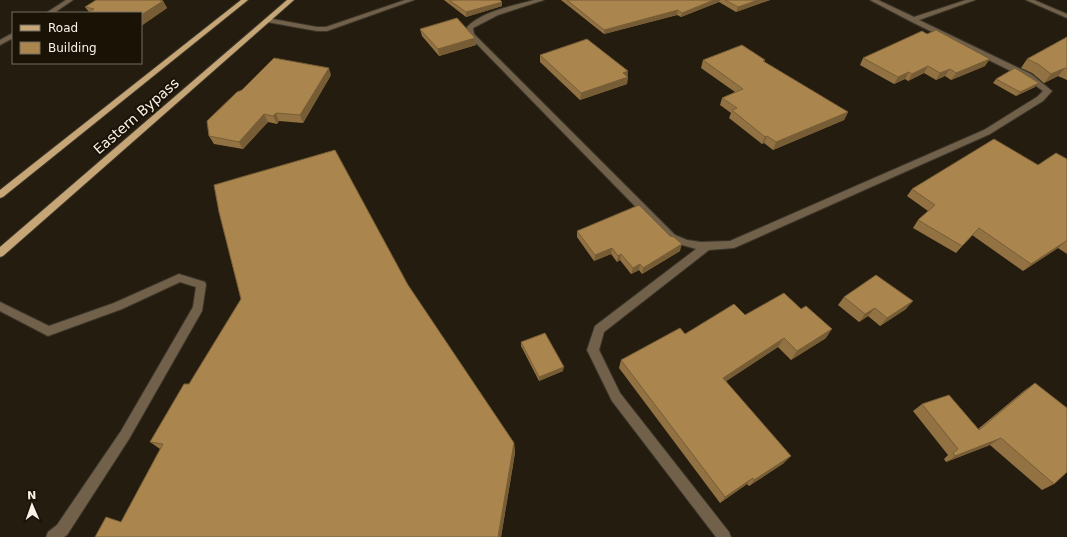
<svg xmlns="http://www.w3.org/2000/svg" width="1067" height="537" viewBox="0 0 1067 537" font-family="'DejaVu Sans',sans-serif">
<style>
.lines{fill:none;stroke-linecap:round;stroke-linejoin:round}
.service-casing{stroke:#3d3629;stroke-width:2}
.minor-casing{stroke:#3d3629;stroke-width:2}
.primary-casing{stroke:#3d3629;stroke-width:2}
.service{fill:#71614b;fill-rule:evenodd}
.minor{fill:#71614b;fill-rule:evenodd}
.primary{fill:#c6a677;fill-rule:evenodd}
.wall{fill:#927242}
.shaded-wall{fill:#775d36}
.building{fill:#aa854d;stroke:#775d36}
.labels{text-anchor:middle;stroke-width:4;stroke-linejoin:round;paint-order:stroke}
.street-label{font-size:14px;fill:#f8f2ea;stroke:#1b1206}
</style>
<rect width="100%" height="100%" fill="#241c0f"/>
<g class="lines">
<g class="service-casing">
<path id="service" d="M405,0H414L327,31H317L267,22L264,20L267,18L317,27H326Z
M179,274L205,282L206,285L202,311L129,439L67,535L64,537H46L48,532L57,525L121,431L193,307L196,287L180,282L122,309L48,336L0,311V302L49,326L114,303Z"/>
</g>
<g class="minor-casing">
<path id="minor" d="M66,0H73L54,13H46Z
M534,0H544L498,15L473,28L474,34L675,235L687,240L701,242L730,241L984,130L1037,97L1043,91L1025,78L910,21L870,0H878L914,17L966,0H975L919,20L1031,74L1052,91L1043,101L990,134L734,248L709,250L604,332L599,350L620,393L729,532L731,537H716L612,401L587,350L595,326L696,249L669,241L468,35L467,27C483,11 512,6 534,0Z
M1026,0H1034L1067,14V18Z
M13,33V38L0,45V40Z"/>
</g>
<g class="primary-casing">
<path id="primary" d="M241,0H248L3,197L0,198V190Z
M287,0H294L3,256L0,257V247Z"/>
</g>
<use href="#service" class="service"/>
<use href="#minor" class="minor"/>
<use href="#primary" class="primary"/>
</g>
<path class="wall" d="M444,0H500L502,2V6L466,17Z
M561,0H770L736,12L719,2L681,17L677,15L604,34Z
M163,1L167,8L141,26V13L89,12L85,7Z
M420,29L475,38L476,45L439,56L422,36Z
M1067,37V80L1058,76L1044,83L1032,73L1021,68L1027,59Z
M540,55L627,76L628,77L627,84L580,100L540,62Z
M863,58L985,66L951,80L945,76L936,80L924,73L908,81L905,79L894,84L860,65Z
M703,60H765L764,62L848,112L844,120L773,150L764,143L762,144L729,118L731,113L720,105L722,98L735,92L701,68Z
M331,75L303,123L279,121L277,124L268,122L243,149L214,144L209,136Z
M996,79L1035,87L1016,96L993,83Z
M1067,159V254L1058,248L1023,271L972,235L956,253L913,228L918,220L928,211L907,196L912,189L1038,165Z
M577,231L680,251L642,274L639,270L631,274L620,260L617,262L611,254L594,261L577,237Z
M408,285L514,443L515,453L501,537H95L121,522L160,449L150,442L189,384Z
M844,297L906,309L880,326L868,316L859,322L838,305Z
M801,309L826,338L791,360L778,347L726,381L784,463L749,486L747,484L720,503L619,368L621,360L685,334L745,315Z
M521,342L563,371L539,381L521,346Z
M1035,383L1054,484L1042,490L990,445L946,462L944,459L948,455L913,411L922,404L978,429L1025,390Z"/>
<path class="shaded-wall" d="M714,0H720L719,2L681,17L682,13Z
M758,0H770L736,12L738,7Z
M163,1L167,8L141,26V15Z
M502,2V6L466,17V12Z
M678,10L677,15L604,34V30Z
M475,38L476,45L439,56L438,49Z
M990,59L985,66L951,80L956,73Z
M928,66L924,73L908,81L912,74Z
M329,68L331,75L303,123L300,115Z
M1065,68L1058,76L1044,83L1051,74Z
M950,69L945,76L936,80L940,73Z
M628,71L627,84L580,100L581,93Z
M909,72L905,79L894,84L898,77Z
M1039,83L1035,87L1016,96L1020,92Z
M848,112L844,120L773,150L776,142Z
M276,113L279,121L277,124L273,116Z
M264,114L268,122L243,149L239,142Z
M767,136L764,143L762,144L765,137Z
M1066,241L1058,248L1023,271L1031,264Z
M682,244L680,251L642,274L643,268Z
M612,248L611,254L594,261L595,255Z
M621,254L620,260L617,262L618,256Z
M640,264L639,270L631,274L633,268Z
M913,301L906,309L880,326L887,318Z
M875,308L868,316L859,322L865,314Z
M832,329L826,338L791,360L797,351Z
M784,338L778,347L719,386L723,378Z
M564,367L563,371L539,381V377Z
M1001,438L990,445L946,462L955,456Z
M514,443L515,453L501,537H498Z
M791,456L784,463L749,486L754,480Z
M753,478L747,484L720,503L725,497Z"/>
<path class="building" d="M96,0H160L163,1L141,15V13H87L94,9L85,7Z
M449,0H500L502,2L466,12Z
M567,0H714L682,13L678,10L604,30Z
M725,0H758L738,7Z
M457,18L475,38L438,49L420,29Z
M936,30L990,59L956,73L950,69L940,73L928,66L912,74L909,72L898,77L863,58L922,31L927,34Z
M1067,37V69L1065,68L1051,74L1038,64L1027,59Z
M587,39L628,71L623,73L628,77L581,93L540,55Z
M742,45L765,60L763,61L848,112L776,142L767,136L765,137L732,110L737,108L722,98L743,89L703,60Z
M274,58L329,68L300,115L276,113L273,116L264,114L239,142L209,136L207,121L237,92L242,90Z
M1015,68L1039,83L1020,92L996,79Z
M994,139L1038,165L1056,153L1067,159V241H1066L1031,264L979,228L962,246L918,220L935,205L912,189Z
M335,150L408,285L514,443L498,537H95L106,517L121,522L163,444L150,442L184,384H189L241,299L219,212L214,185Z
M639,205L670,236L674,237L682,244L643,268L640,264L633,268L621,254L618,256L612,248L595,255L577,231Z
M876,275L913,301L887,318L875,308L865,314L844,297Z
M784,293L801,309L806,306L832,329L797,351L784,338L723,378L791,456L754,480L753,478L725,497L621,360L680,328L685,334L734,304L745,315Z
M545,333L564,367L539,377L521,342Z
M1035,383L1067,408V472L1054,484L1001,438L955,456L953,453L958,449L922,404L949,395L979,430Z"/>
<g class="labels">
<g class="street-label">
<text transform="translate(136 116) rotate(-41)" y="5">Eastern Bypass</text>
</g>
</g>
<rect x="12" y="12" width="130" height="52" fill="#1b1206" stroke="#736c61"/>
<rect x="20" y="25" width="20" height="6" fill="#c6a677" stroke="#736c61"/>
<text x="48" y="32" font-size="12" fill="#f8f2ea">Road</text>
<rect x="20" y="42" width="20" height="12" fill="#aa854d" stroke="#736c61"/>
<text x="48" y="52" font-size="12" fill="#f8f2ea">Building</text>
<g transform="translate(32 505) rotate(358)" stroke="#1b1206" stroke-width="3" paint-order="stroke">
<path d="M0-3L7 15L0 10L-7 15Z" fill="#f8f2ea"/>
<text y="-6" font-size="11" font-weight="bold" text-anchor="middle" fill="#f8f2ea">N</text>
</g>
</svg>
